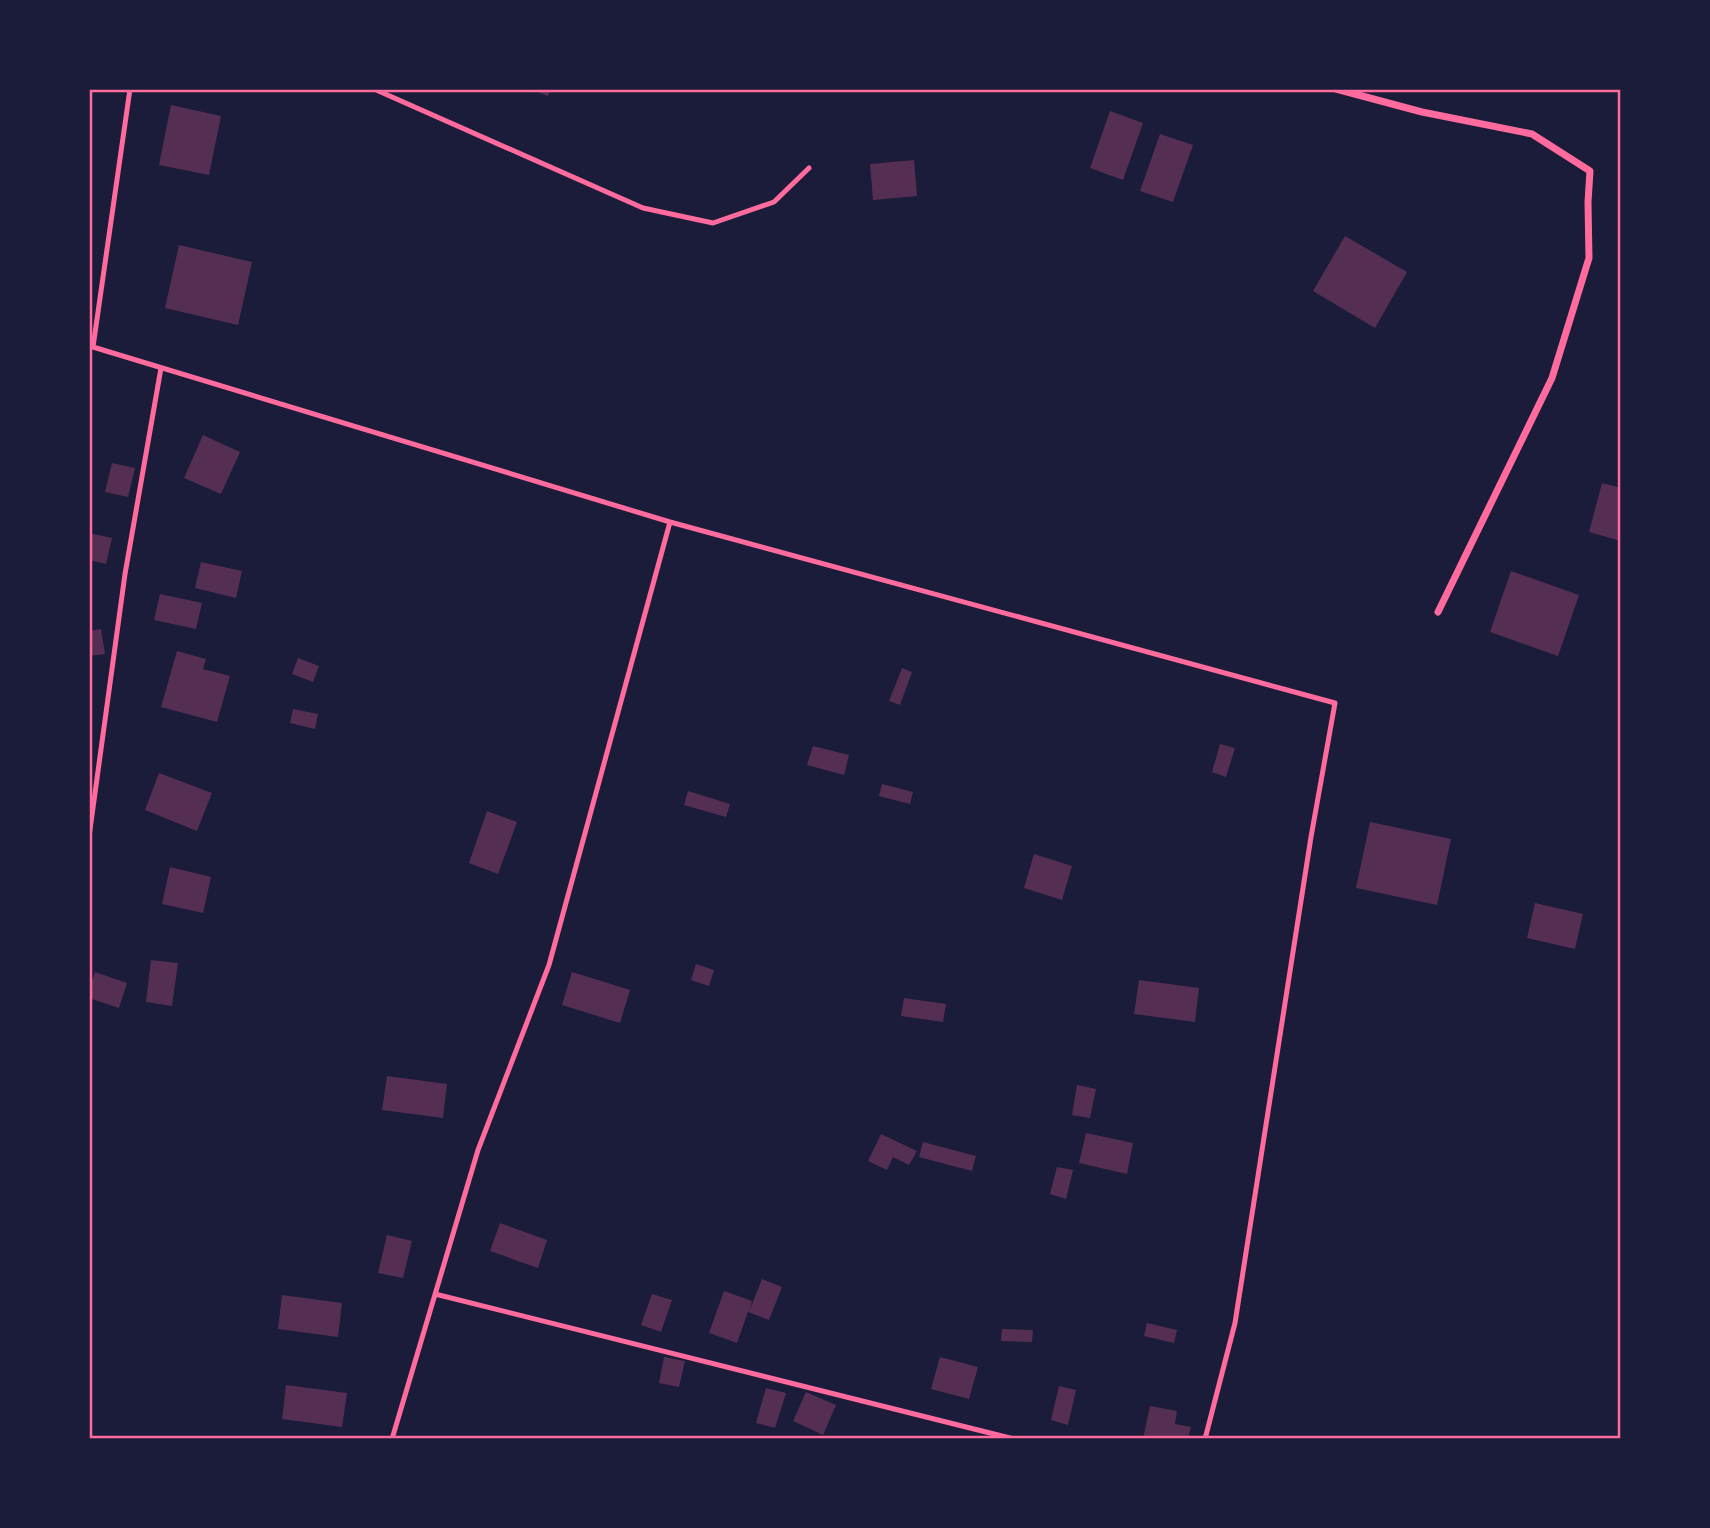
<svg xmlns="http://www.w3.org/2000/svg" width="1710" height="1528" viewBox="0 0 1710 1528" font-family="'Noto Sans',sans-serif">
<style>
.building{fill:#542f53}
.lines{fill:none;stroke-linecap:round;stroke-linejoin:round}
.service{stroke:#ff6b9d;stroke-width:5}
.minor{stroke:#ff6b9d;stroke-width:7}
.neatline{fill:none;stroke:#ff6b9d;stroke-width:2.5}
</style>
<rect width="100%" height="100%" fill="#1b1b3a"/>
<path class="building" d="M529,89H551L548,96Z
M171,105L221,116L209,175L159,165Z
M1110,111L1143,123L1123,180L1090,168Z
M1160,134L1193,145L1173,202L1140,191Z
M914,160L917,196L873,200L870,164Z
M1345,236L1407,272L1375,328L1313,291Z
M179,245L252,262L238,325L165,308Z
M203,435L240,452L221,494L184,478Z
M112,463L135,468L128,497L105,492Z
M1602,483L1621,488V541L1589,532Z
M89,533L112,538L106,564L89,560Z
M201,562L242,571L236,598L195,588Z
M1511,571L1579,595L1558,656L1490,632Z
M160,594L202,603L196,629L154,620Z
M101,629L105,654L89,656V631Z
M177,651L206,659L203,669L230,676L217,722L161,707Z
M298,658L319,666L313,682L292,674Z
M902,668L912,672L900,705L889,701Z
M293,709L318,714L315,729L290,723Z
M1220,744L1235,748L1226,777L1212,772Z
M813,746L849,755L844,775L807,765Z
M159,773L212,793L197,831L145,810Z
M882,784L913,792L910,804L879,796Z
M688,791L730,804L726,817L684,805Z
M487,811L517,822L498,874L469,863Z
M1370,822L1451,839L1437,905L1356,888Z
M1034,854L1072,866L1062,900L1024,888Z
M170,867L211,877L203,913L162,904Z
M1535,903L1583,914L1575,949L1527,938Z
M151,960L178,963L172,1006L146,1002Z
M696,964L714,970L709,986L691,980Z
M95,972L127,983L119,1008L89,998V989Z
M572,972L630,990L620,1023L562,1005Z
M1139,980L1199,988L1195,1022L1134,1014Z
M904,998L946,1004L943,1022L901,1016Z
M387,1076L447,1084L443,1118L382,1110Z
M1077,1085L1096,1089L1090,1118L1072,1115Z
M1086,1133L1133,1143L1127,1174L1079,1163Z
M881,1134L917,1151L909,1165L893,1157L887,1170L868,1161Z
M923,1142L976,1156L972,1171L919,1157Z
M1057,1167L1073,1170L1066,1199L1050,1194Z
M500,1223L547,1240L538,1268L490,1251Z
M387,1235L412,1241L403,1278L378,1273Z
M762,1279L782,1287L769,1320L748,1312L737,1343L709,1333L724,1291L752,1301L750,1309Z
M652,1294L672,1300L661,1332L641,1325Z
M282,1295L342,1303L338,1337L278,1329Z
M1147,1323L1177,1330L1174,1343L1144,1336Z
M1002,1329L1033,1330L1032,1342L1001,1341Z
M664,1357L685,1361L679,1387L659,1383Z
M940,1357L978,1367L969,1399L931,1389Z
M286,1385L347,1393L342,1427L282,1419Z
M1059,1386L1076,1390L1068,1425L1051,1420Z
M766,1388L786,1393L775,1428L756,1423Z
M806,1392L836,1405L823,1435L793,1421Z
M1150,1406L1177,1411L1175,1424L1191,1427L1188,1439H1143Z"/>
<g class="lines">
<path class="service" d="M130,89L93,347L670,522L1335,703L1311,837L1235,1323L1205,1439
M374,89L643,208L713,223L774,202L809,168
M89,837L125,574L161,368
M435,1294L1014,1439
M392,1439L478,1150L549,965L670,522"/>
<path class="minor" d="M1336,89L1422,112L1532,134L1590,171L1588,202L1589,258L1552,378L1438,612"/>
</g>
<rect width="1710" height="1528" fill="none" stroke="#1b1b3a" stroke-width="182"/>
<rect x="91" y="91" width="1528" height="1346" class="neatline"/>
</svg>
